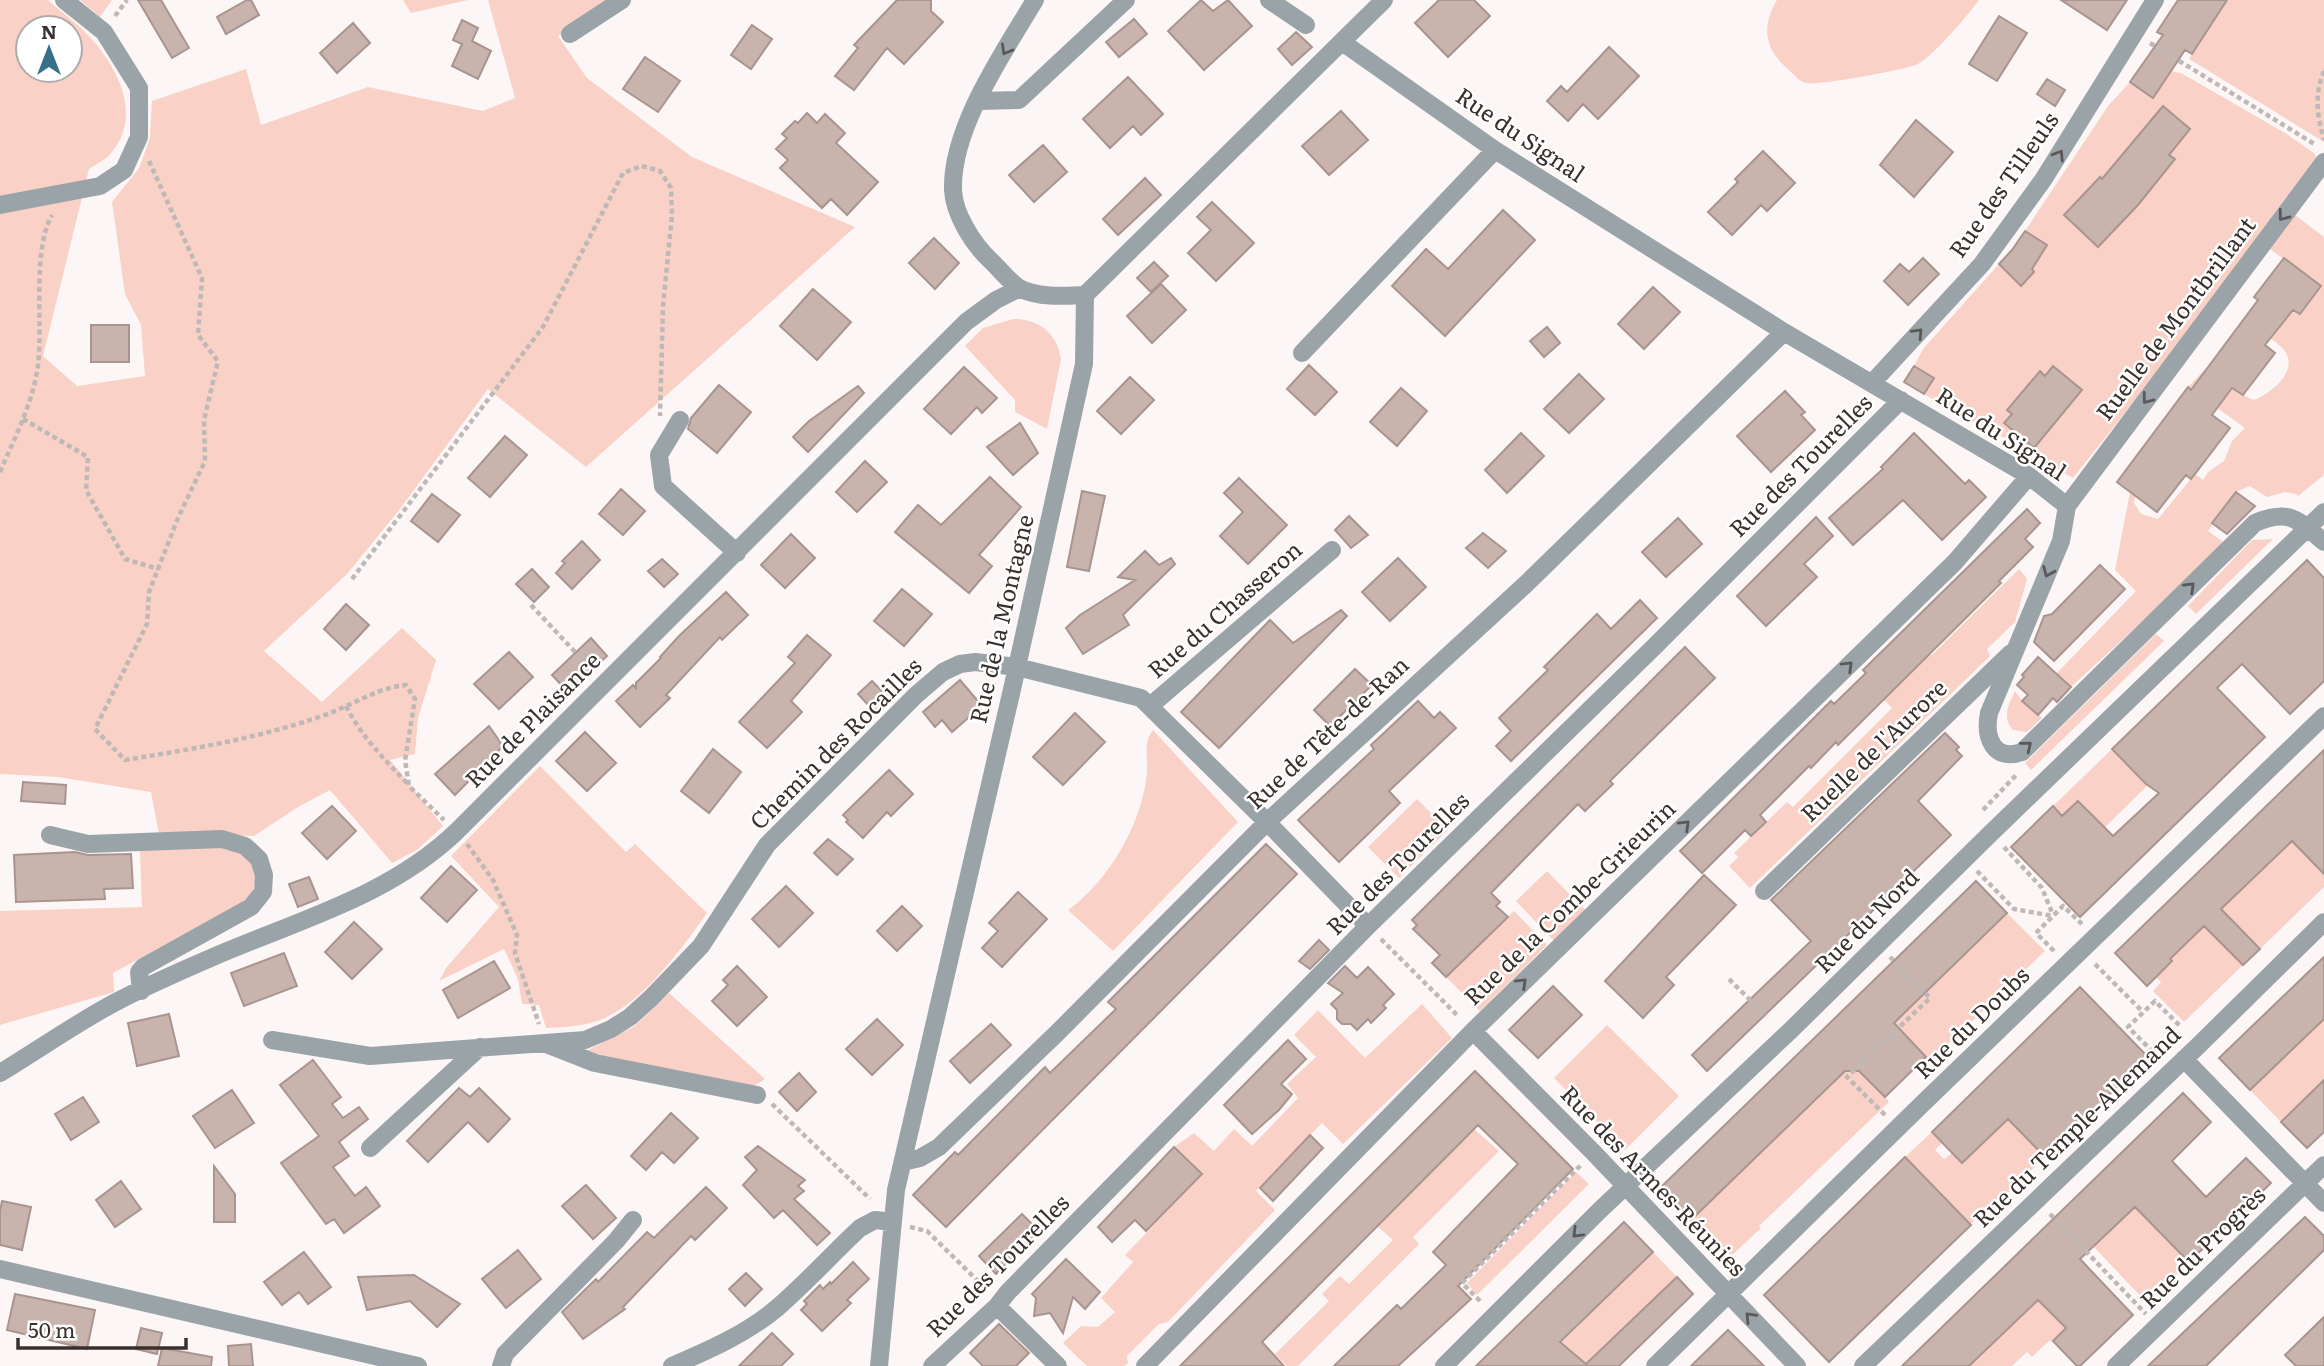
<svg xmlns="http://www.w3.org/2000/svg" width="2324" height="1366" viewBox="0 0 2324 1366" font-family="Literata,serif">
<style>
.green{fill:#fad1c6;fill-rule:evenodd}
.building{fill:#c8b3ad;stroke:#a9948f;stroke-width:2}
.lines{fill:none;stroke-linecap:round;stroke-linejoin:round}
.path{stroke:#beb8b6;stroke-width:4.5;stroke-dasharray:5 3.5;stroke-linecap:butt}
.minor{stroke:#9aa3a7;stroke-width:18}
.oneway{stroke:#5a5858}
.labels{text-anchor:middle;stroke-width:5;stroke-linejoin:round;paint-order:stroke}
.street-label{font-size:23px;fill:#38302d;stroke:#fff}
</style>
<rect width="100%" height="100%" fill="#fcf7f6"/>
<path class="green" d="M0,0H48C61,12 77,23 89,36C118,67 143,116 111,153C106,160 96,164 89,169L43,356L77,386L145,376L141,325L125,294L112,202L139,168L150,138L152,101L246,69L261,125L368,87L483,111L515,98L488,0H610L558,36L587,78L692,157L855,227L586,467L488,389L400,509L347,574L264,651L322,702L402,628L436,660L418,718L415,754L390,760L443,826L417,850L392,863L330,790L298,807L254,836L159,834L151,792L58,777L0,774ZM28,28H70V70H28Z
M80,0H112L100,17Z
M403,0H468L411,13Z
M1777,0H1979C1969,14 1931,59 1916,65C1903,70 1817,86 1806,83C1800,82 1793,74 1789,70C1764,49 1761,27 1777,0Z
M2227,0H2324V142L2189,59Z
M2171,71L2181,73L2285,133L2314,153L2316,157L2175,350L2073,478L1999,435L2000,431L1992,426L1988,430L1924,394L1934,378L1914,366L1923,349L1999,264L2021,285L2034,272L2013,250L2035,264L2047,245L2025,231L2108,106L2130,82L2153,98Z
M2295,215L2324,237V475L2298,496L2296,494L2285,492L2267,497L2250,486L2236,492L2208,531L2226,544L2071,687L2056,674L2136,591L2115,570L2130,492L2135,496L2134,503L2141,514L2158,519L2195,474L2203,480L2208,472L2224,461L2232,441L2245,428L2188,387L2210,364C2222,380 2235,393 2254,400C2271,393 2300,371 2284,350C2275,339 2259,332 2248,323L2293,310L2300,314L2321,287L2270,249Z
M1013,319C1039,319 1057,333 1061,359L1047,429L1015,412V400L965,346L983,328Z
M2273,539L2196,614L2188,606L2252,540Z
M2019,569L2027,579L2015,622L1987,649L1990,656L1750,888L1729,866L1738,857L1734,853L1787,802L1793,807L1892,708L1883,699L1927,657L1933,654Z
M2156,634L2164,641L2031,770L2025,763Z
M2015,691L2022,701L2042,718L2027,732L2013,730C2001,716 2009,705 2015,691Z
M1153,730L1238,822L1113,951L1068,910C1109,881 1143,822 1147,772C1148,757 1143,742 1153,730Z
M2112,749L2148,785L2089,843L2073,827L2089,810L2079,800L2062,816L2053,806Z
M540,766L626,852L635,844L707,913C682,948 646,999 605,1018C587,1026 566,1027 546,1028L539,1005L522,1004L518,979L504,949L439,981L446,968L499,907L451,856Z
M1417,799L1448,830L1399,878L1368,847Z
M2324,810V887L2260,949L2228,950L2243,965L2184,1022L2153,991L2161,982L2156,977L2172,962L2170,959Z
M212,845C245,852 266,861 250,898L113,973L114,992L0,1025V911L142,907L140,851Z
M1547,871L1587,912L1556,943L1516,901Z
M1514,911L1547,945L1480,1011L1446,977Z
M2007,913L2045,951L1931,1061L1926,1057L1885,1097L1889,1102L1759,1226L1761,1228L1729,1258L1691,1219L1929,989L1898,956L1908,947L1939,978Z
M669,993L765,1079L751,1088L584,1052L635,1026Z
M1422,1004L1452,1038L1343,1144L1322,1123L1256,1191L1275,1210L1168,1322L1159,1324L1127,1356L1128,1363L1125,1366H1087L1063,1343L1081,1326L1098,1327L1115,1312L1101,1298L1133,1262L1125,1255L1202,1175L1174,1147L1194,1133L1214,1151L1234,1129L1252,1146L1298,1098L1287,1084L1316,1057L1294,1035L1318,1010L1365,1058Z
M2324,1019V1083L2322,1082L2281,1122L2250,1090Z
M1607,1025L1679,1096L1625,1150L1554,1078Z
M2120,1028L2133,1042L2030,1141L2045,1157L1992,1208L1982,1213L1829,1363L1795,1327L1905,1157L1932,1132L1942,1143L1935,1150L1944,1159L1952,1153L1962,1163L2001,1126L1970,1094L1977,1088L2009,1120L2100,1033L2107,1040Z
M1474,1129L1499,1151L1413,1237L1419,1244L1298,1366H1287L1275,1354L1329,1301L1322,1294L1340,1276L1349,1284L1393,1240L1377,1226Z
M1576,1172L1589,1184L1477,1295L1467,1283Z
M2135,1207L2189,1262L2147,1303L2093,1246Z
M1653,1252L1677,1277L1584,1366H1535L1561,1343Z
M2038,1300L2066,1328L2053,1341H2049L2032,1357L2027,1352L2012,1366H1969Z"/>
<path class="building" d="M138,0H161L189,48L172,58Z
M247,0H251L259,15L226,34L217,17Z
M897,0H931V11L943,22L904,64L887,48L854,90L835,76L858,48L854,45Z
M1201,0L1213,11L1228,0L1252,26L1204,70L1168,31Z
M1439,0H1474L1490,16L1448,57L1415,23Z
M2061,0H2127L2107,30Z
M2178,0H2227L2192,54L2185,50L2153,98L2130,82L2163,35L2157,32Z
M1999,16L2027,33L1997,81L1969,64Z
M1134,19L1147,34L1119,57L1106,42Z
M462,20L478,28L472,41L491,51L478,79L452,66L462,44L453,40Z
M353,23L370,43L337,73L320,53Z
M752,25L772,39L751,69L731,55Z
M1296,32L1312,47L1292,65L1278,49Z
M1609,47L1639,76L1598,119L1583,104L1568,121L1547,101L1561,86L1567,92Z
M645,57L680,81L658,112L623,89Z
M1128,77L1163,114L1141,135L1133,126L1110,148L1083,119Z
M2047,79L2065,90L2055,106L2037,94Z
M2163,106L2190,129L2169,155L2175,159L2138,205L2098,247L2064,215L2100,177L2102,179Z
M1341,111L1368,140L1329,175L1302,146Z
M807,113L817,123L825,114L845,133L836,143L878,182L847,215L831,199L822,208L780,168L788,160L776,149L787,138L782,134L795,121L798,123Z
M1916,120L1953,152L1914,197L1880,165Z
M1043,145L1067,172L1034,202L1009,175Z
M1763,151L1795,183L1767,211L1761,205L1732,235L1708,212L1738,182L1735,179Z
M1145,178L1161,195L1118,235L1103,219Z
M1212,202L1254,243L1216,281L1188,253L1211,230L1197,217Z
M1503,210L1535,240L1445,336L1392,286L1426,249L1448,269Z
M2025,231L2047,245L2032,269L2034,272L2021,286L1999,264L2012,250Z
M934,238L959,263L935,289L909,263Z
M1923,258L1939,274L1908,305L1884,281L1900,264L1909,272Z
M2284,258L2321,286L2300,314L2293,310L2265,345L2275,353L2243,395L2232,388L2212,415L2230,428L2191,479L2186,475L2157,512L2117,482L2188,387L2191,390L2258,300L2254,297Z
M1154,262L1168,276L1151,292L1137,278Z
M1161,284L1186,310L1152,343L1127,316Z
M1653,287L1680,312L1644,349L1618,324Z
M813,289L851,322L817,360L780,326Z
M91,325H129V362H91Z
M1547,327L1560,343L1544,357L1530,341Z
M1309,365L1337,392L1315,415L1287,389Z
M1914,366L1934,378L1924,394L1904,382Z
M2053,366L2082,390L2034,448L2004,423L2012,414L2007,410L2040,371L2045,376Z
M964,367L997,398L982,413L977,407L951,434L924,409Z
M1579,374L1604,399L1569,433L1544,409Z
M1130,377L1154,400L1121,434L1097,411Z
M719,385L751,412L717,453L688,429L691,418Z
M858,386L864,393L808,452L793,437L809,421Z
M1401,388L1427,411L1397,446L1370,422Z
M1785,391L1805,412L1801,415L1815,430L1771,472L1737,436Z
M1020,423L1038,453L1013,475L987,447Z
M1521,433L1544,456L1507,493L1485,470Z
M1914,433L1965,484L1969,480L1986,497L1942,540L1903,500L1853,545L1829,518L1883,469L1881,467Z
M505,436L527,455L490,497L468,478Z
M865,461L887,482L857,512L836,492Z
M990,477L1021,507L979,555L992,566L969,593L895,532L918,505L941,525Z
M1239,478L1287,525L1248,564L1220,536L1243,512L1224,493Z
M621,489L645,511L623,535L599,514Z
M1082,491L1105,496L1089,571L1067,567Z
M2236,492L2255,506L2227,534L2212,523Z
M432,494L460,515L438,542L411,521Z
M2027,509L2040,523L2025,539L2033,547L1999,581L2001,583L1838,745L1836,742L1811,768L1809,766L1760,815L1766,822L1751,836L1745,830L1702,873L1680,851L1831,701L1834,704L1866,673L1863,670Z
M1349,516L1368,535L1351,548L1335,530Z
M1816,517L1833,536L1804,564L1817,577L1766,626L1737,596Z
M1678,518L1702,544L1666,577L1642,552Z
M1483,533L1506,551L1488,568L1466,548Z
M791,534L815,558L785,588L761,565Z
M582,541L600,560L572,589L556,573L565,563L562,561Z
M1145,551L1159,565L1171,558L1175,564L1123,615L1129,625L1083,654L1066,628L1080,615L1135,580L1118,577Z
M1398,558L1426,587L1390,621L1362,592Z
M662,559L678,574L664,587L648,571Z
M2307,560L2324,578V681L2290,714L2242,664L2217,688L2265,737L2080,917L2011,847L2053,806L2062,816L2078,801L2113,836L2159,793L2146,784L2112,749Z
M2100,565L2125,589L2054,661L2034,642L2044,616L2052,614Z
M532,569L549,587L534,602L516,584Z
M902,589L932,614L904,646L874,621Z
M726,592L748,615L722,640L720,637L666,695L670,698L640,727L616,701L633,685L636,688V683L661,658L660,657L679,636Z
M1640,600L1657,618L1511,761L1496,746L1511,731L1499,718L1548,670L1544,667L1597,614L1611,629Z
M346,604L369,625L346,650L324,629Z
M1341,610L1347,616L1219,748L1181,712L1270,620L1293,643Z
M807,635L831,655L791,701L802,712L767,748L739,722L795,663L788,657Z
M591,638L607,656L568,692L552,675Z
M1685,647L1715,678L1610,781L1613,784L1585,811L1578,804L1491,893L1500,902L1496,906L1508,917L1446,977L1432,963L1440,955L1413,929L1417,925L1412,920Z
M509,652L533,677L499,709L474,684Z
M2038,657L2071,687L2057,702L2053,698L2038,715L2022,701L2028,695L2017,685L2024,677L2022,675Z
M1355,669L1372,685L1330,726L1314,710Z
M960,680L982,706L952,732L942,720L935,727L923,712Z
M872,681L887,696L873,710L858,694Z
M1418,701L1434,718L1440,712L1456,728L1389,791L1400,803L1339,862L1298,820L1374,749L1371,745Z
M1075,713L1105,742L1063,785L1033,757Z
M489,726L503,746L455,795L435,774Z
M585,732L616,763L587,791L556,761Z
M1945,733L1959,747L1956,750L1962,756L1918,801L1951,835L1707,1071L1692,1055L1811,941L1771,900Z
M713,749L741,772L709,813L681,791Z
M2324,750V874L2292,841L2221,909L2260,949L2243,965L2204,926L2170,959L2172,961L2147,986L2115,953Z
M889,770L913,794L891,816L887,812L863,838L846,822L848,820L843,815Z
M23,782L66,785L65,804L21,801Z
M332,806L356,831L327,859L302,833Z
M828,839L853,859L837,875L814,853Z
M1266,844L1297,874L946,1227L913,1195L955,1152L958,1155L1045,1067L1050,1073L1116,1009L1108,1002Z
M75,852L88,855L131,854L133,888L104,889L105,899L16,902L14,855Z
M451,866L477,890L447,922L421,898Z
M1704,875L1736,905L1666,977L1674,985L1643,1018L1605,981Z
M309,877L318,899L298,907L289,884Z
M1976,881L2007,913L1894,1023L1926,1057L1885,1097L1859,1071H1845L1691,1220L1660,1188Z
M786,886L813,913L779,947L752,919Z
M1018,892L1047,919L1002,967L982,948L998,931L989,923Z
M902,906L922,926L897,951L877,931Z
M354,922L382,949L352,979L325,952Z
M1319,940L1329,950L1310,969L1299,961Z
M284,953L297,986L244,1006L231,973Z
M2324,957V1019L2250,1090L2219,1058Z
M494,961L510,988L458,1018L443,990Z
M737,966L767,997L737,1026L712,1001L728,985L723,980Z
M1345,966L1357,978L1368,967L1394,994L1383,1005L1386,1008L1371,1023L1368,1019L1357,1030L1351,1024H1342L1337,1019V1010L1331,1004L1343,993L1328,983Z
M1553,986L1582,1015L1538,1058L1509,1030Z
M2080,987L2148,1057L2045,1157L2008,1119L1962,1163L1932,1132Z
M169,1014L179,1056L137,1066L128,1023Z
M877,1019L903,1045L872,1075L846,1049Z
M991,1024L1011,1045L970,1083L950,1061Z
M1288,1040L1306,1059L1281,1084L1292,1094L1279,1110L1252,1134L1224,1105Z
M313,1060L341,1097L332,1104L343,1118L359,1107L368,1119L339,1142L349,1156L333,1167L355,1196L366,1187L380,1206L344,1233L334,1219L326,1224L281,1163L319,1136L280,1085Z
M1475,1071L1573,1169L1458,1286L1471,1299L1398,1366H1334L1397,1305L1401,1309L1446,1265L1433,1252L1518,1164L1478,1125L1262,1342L1284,1366H1180Z
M799,1073L816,1092L797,1111L779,1092Z
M2324,1080V1132L2307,1148L2281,1122Z
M459,1088L470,1097L479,1088L510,1119L488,1142L468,1122L428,1162L407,1141Z
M232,1090L254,1123L215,1148L193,1116Z
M2183,1093L2211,1122L2172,1161L2206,1197L2246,1158L2271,1183L2189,1262L2135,1207L2080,1259L2133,1315L2080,1366H2077L2053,1341L2066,1328L2038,1300L1969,1366H1902Z
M83,1097L99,1122L71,1140L55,1114Z
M671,1113L698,1138L674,1163L662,1152L646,1170L631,1156Z
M1310,1135L1323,1148L1273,1201L1260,1188Z
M758,1146L805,1180L798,1186L804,1191L794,1199L830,1233L817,1245L783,1210L774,1218L743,1185L757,1170L745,1157Z
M1174,1147L1202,1174L1146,1231L1135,1220L1112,1242L1098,1227Z
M1905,1157L1971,1225L1829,1362L1764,1295Z
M214,1166L235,1194V1222H214Z
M121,1181L141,1209L115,1227L96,1200Z
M586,1185L616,1218L593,1239L562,1206Z
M706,1187L727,1208L695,1240L691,1236L623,1307L625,1309L583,1339L562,1312L596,1279L598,1282L647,1232L654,1238Z
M2,1201L31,1207L22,1250L0,1245V1211Z
M1022,1214L1040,1232L996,1274L979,1256Z
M2305,1217L2324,1236V1250L2206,1366H2148Z
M1624,1222L1653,1252L1560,1342L1586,1364L1677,1277L1693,1294L1619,1366H1476Z
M518,1250L541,1279L506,1308L482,1279Z
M304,1252L331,1287L308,1304L299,1292L282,1305L264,1282Z
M1066,1259L1100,1292L1085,1309L1073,1297L1063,1333L1050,1313L1034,1316L1036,1298L1032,1294Z
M853,1262L869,1279L847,1300L851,1303L822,1331L801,1310L807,1304L804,1301L820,1285L823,1289L830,1282L831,1284Z
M746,1273L762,1289L745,1306L729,1289Z
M414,1275L460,1304L437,1327L410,1301L367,1310L358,1277Z
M15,1294L95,1310L87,1349L7,1330Z
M2324,1317V1366H2296L2285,1355Z
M999,1324L1029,1353L1016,1366H983L970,1353Z
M141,1328L162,1333L157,1354L136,1349Z
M1728,1330L1764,1366H1691Z
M772,1333L793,1354L781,1366H739Z
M251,1344L253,1366H229L228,1346Z
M162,1348L212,1357L211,1366H158Z"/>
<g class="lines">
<path class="path" d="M115,16L127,0
M2150,43L2316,145
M2324,71C2314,95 2317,115 2324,140
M149,161L202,278L198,335L218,361L204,420L205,461L178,518L149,592L147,624L95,729L125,760C193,749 260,738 325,715C353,705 376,688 406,685L415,699L405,760L409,786L444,820
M23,419L88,457L86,490L125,559L158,569
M0,472C15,437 33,403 38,365C43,323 32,251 52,215
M352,579L543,327L623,173L642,166L660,171L671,188L672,215L663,306L660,416
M531,605L592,670
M346,706C361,736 384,759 408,784
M1983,810L2018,773
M467,844L493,880L517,935L515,953L539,1024
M2004,847L2042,888L2053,915
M1977,871L2014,909L2053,916
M1381,939L1459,1017
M2054,951L2036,933L2063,906L2082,924
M2095,964L2143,1012
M1729,979L1766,1016
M2153,1052L2128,1027L2155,1001L2180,1026
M772,1104L870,1199
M1885,1115L1847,1077L1930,998L1890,957
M2050,1214L2146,1314
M910,1227L927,1231L986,1289
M1480,1301L1462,1283L1581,1165"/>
<path class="minor" d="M1035,0C1004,52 951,128 953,190C954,214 973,244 990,260C999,268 1010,283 1021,289C1041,298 1063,296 1085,295
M1269,0L1306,25
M570,34L622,0
M1342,42L1495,150L1784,332L2029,476L2067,506
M979,101L1019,100L1126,0
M2324,162L2067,506L2061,541L1989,713C1984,738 1994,762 2022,752L2255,523C2289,508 2298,520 2324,542
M0,205L100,186L124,170L139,137V88L104,32L64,0
M1302,353L1495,150
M1872,383L1982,264L2043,180L2155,0
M680,420L659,455L663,486L737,553
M1150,706L1332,550
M50,835L88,844L222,839L245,846L259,859L264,875L263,892L251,907L143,967L139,972L141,991
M1764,891L2011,653
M1473,1031L1593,1152L1797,1366
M272,1040L370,1056L585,1040L611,1029L630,1017L651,998L701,946L767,845L916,695L943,672L960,664L975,662L1017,667L1141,698L1267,822L1368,926
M549,1045L595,1063L757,1095
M2184,1059L2324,1203
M0,1073C38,1050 75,1024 114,1003C148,985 185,969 220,954C302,919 390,895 456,832L966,322L996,300L1020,288
M370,1148L480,1047
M903,1162L920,1158L939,1147L1057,1033L1267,822L1526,584L1784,332
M0,1269L418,1366
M997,1306L1058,1366
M501,1366L505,1354L616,1241L633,1220
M672,1366C709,1350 746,1334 777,1308C806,1283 832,1254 860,1228L875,1220L893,1222
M879,1366L896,1190L1013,685L1084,364L1085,295L1384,0
M932,1366L997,1306L1008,1292L1368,926L1654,647L1901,400
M1145,1366L1473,1031L1955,562L2029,476
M1444,1366L1599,1211L1791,1030L1990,834L2324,512
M1655,1366L1917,1109L2324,716
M1863,1366L2199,1045L2324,922
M2116,1366L2324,1165"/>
</g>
<defs><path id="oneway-chevron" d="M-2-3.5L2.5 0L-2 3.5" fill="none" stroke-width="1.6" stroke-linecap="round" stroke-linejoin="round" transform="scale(1.75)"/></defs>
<g class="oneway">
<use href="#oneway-chevron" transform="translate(1006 50) rotate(120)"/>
<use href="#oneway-chevron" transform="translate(2059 155) rotate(-58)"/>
<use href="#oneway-chevron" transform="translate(2283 216) rotate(127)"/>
<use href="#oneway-chevron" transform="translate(1918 333) rotate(-47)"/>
<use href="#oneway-chevron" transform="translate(2147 399) rotate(127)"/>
<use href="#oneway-chevron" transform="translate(2048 572) rotate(113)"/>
<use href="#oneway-chevron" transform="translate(2190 587) rotate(-44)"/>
<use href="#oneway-chevron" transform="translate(1848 666) rotate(-44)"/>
<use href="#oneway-chevron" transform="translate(2027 746) rotate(-39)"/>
<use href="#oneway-chevron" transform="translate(1685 825) rotate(-44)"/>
<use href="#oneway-chevron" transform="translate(1522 983) rotate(-44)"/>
<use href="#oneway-chevron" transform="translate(1577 1233) rotate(135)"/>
<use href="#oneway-chevron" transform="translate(1750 1317) rotate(-134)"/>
</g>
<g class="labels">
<g class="street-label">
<text transform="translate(1520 135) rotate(34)" y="8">Rue du Signal</text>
<text transform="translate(2004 185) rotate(-55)" y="8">Rue des Tilleuls</text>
<text transform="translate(2176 319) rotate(-53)" y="8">Ruelle de Montbrillant</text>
<text transform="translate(2001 434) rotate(33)" y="8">Rue du Signal</text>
<text transform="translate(1801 466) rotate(-45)" y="8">Rue des Tourelles</text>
<text transform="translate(1225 610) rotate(-41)" y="8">Rue du Chasseron</text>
<text transform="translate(1002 619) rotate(-77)" y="8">Rue de la Montagne</text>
<text transform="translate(533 720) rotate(-45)" y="8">Rue de Plaisance</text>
<text transform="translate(1328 733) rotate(-43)" y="8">Rue de Tête-de-Ran</text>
<text transform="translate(836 744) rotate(-45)" y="8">Chemin des Rocailles</text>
<text transform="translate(1874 751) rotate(-44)" y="8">Ruelle de l'Aurore</text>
<text transform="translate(1398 864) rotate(-45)" y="8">Rue des Tourelles</text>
<text transform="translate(1570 903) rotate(-44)" y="8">Rue de la Combe-Grieurin</text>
<text transform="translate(1867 921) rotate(-45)" y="8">Rue du Nord</text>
<text transform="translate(1972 1023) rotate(-44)" y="8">Rue du Doubs</text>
<text transform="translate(2077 1127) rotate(-44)" y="8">Rue du Temple-Allemand</text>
<text transform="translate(1653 1181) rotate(46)" y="8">Rue des Armes-Réunies</text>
<text transform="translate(2203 1248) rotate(-44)" y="8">Rue du Progrès</text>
<text transform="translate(998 1266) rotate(-45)" y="8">Rue des Tourelles</text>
</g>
</g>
<g transform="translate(49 49)"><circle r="33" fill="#ffffff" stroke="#afacab" stroke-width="2"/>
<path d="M0-5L12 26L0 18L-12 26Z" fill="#367089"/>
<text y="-10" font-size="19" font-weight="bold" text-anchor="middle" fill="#38302d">N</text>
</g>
<path d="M18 1338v10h168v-10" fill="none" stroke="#38302d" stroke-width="3.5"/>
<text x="28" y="1338" font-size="21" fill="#38302d" stroke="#ffffff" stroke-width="5" paint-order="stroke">50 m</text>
</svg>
